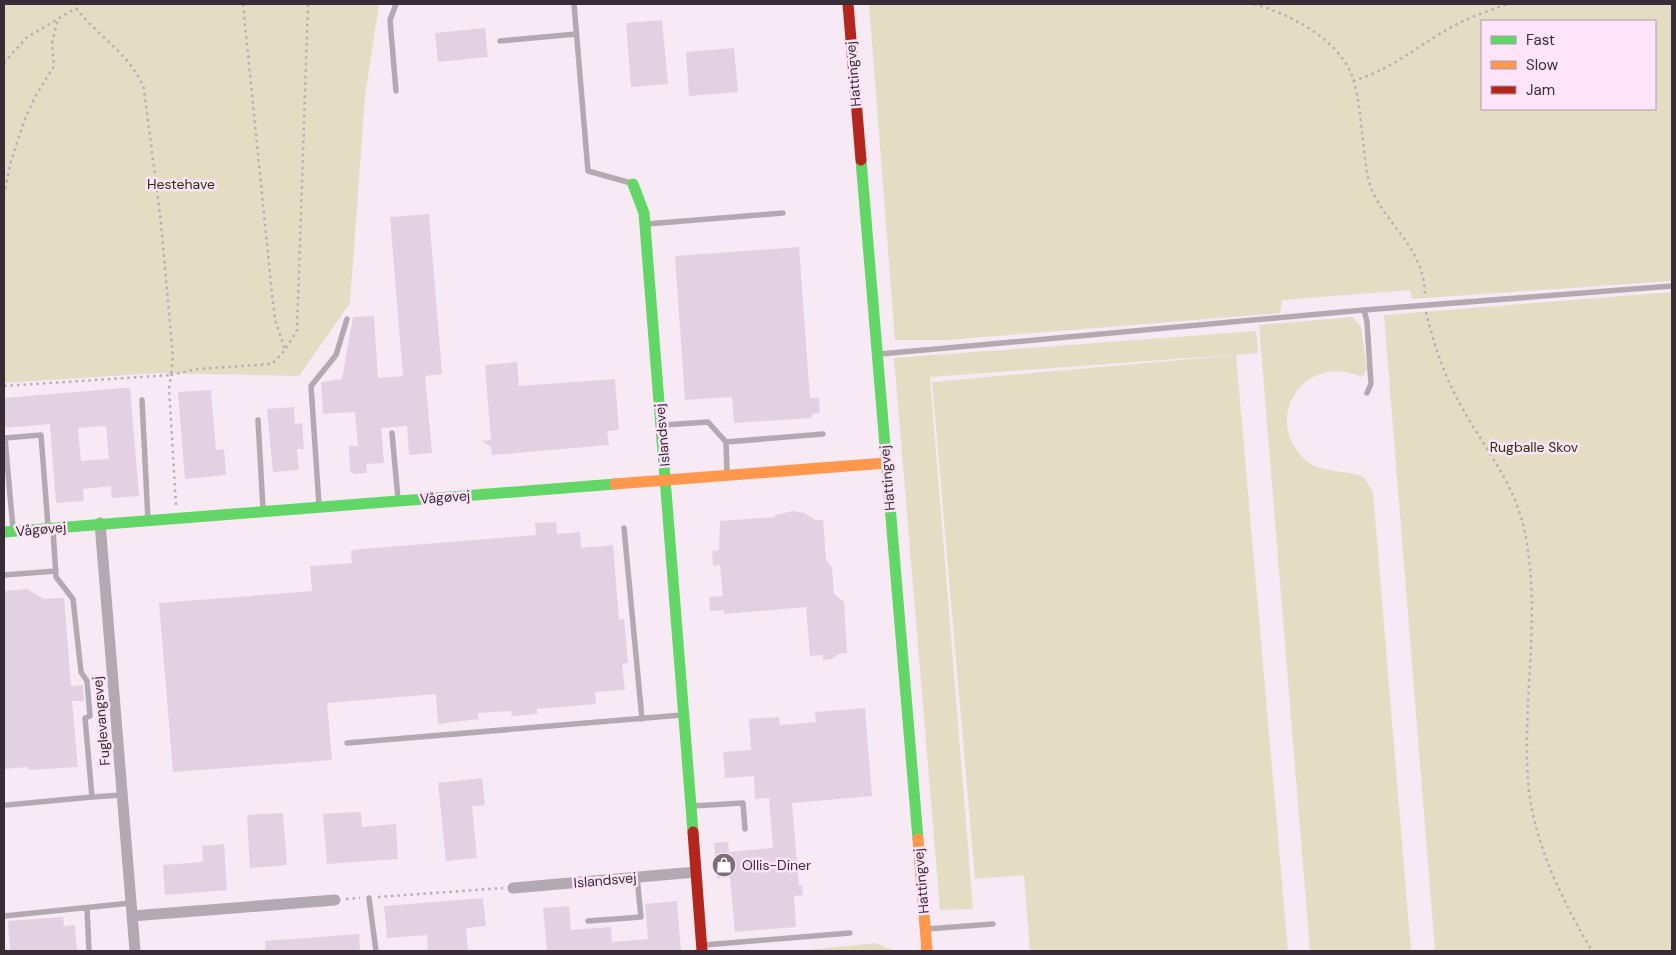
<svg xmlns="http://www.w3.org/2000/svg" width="1676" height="955" viewBox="0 0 1676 955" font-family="'DM Sans',sans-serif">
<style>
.green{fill:#e5dcc4;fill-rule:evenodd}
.building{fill:#e3d1e1;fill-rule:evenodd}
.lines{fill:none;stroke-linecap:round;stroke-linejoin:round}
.path{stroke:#b8aeb7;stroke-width:2.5;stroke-dasharray:2.5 4;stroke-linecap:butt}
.lane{stroke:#b3a9b1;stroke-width:5.5}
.street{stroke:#b3a9b1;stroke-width:11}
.fast{stroke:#63d668;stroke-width:11}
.slow{stroke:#ff974d;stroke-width:11}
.jam{stroke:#b3261e;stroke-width:11}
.labels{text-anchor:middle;stroke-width:5;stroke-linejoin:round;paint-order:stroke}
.street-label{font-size:14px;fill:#382c36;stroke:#fde4f9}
.park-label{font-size:14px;fill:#312e09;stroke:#fde4f9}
.poi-label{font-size:14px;fill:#382c36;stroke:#fde4f9;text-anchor:start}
</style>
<rect width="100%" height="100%" fill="#f7eaf5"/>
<path class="green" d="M4,4H379L365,96L350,303L299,376L159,373L4,383Z
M869,4H1672V281L1412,299L1410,290L1282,300L1280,313L948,340H895ZM1655,21V109H1482V21Z
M1672,292V951H1435L1384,315Z
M1353,317L1361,327L1367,369L1362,377C1301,350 1260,424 1308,462C1320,472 1347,471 1363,476L1373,492L1411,951H1310L1259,325Z
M1256,331L1258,353L930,377L973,909L940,910L894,358Z
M1236,355L1288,951H1030L1024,875L975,879L932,382Z
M875,943L895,951H799Z"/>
<path class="building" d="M662,20L668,84L631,87L626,23Z
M485,28L488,57L438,62L435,33Z
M734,48L738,92L689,96L686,52Z
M429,214L442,374L425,376L432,453L409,455L407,426L381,428L384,463L366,464L367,473L354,474L350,471L349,446H358L355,412L323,414L321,382L342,379L353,317L374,316L378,378L403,376L390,217Z
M799,247L810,398H819L820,413L812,414V418L734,423L732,397L685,400L675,256Z
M517,362L519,386L615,379L619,430L607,431L609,445L492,455L491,447L482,441L491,440L485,365Z
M123,388H130L139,496L112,498L111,486L83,489L84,501L56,503L50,424L4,428V398ZM106,426L109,459L81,461L78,428Z
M211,390L216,450L224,449L226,475L185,479L178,392Z
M294,407L295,424L302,423L304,449H297L299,470L273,472L267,409Z
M793,511L804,513L815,520H823L826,560L832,568L834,594L844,602L847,653H841L831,659L823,660V655L810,656L806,607L724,614V610L710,611L709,597L723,596L720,565L713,566L712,551L719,550L720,521L775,517V515Z
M556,522L557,534L580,532L581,548L613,545L619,620L624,619L628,663L622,664L625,690L595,692L596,704L537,709V714L512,716L511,711L478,713L479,719L438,724L436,694L327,703L332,760L173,772L159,603L312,591L310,566L352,563L351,550L536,535L535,523Z
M27,589L44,599L64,598L71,686L83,685L84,701H72L78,767L28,770V767L4,769V591Z
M865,708L872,796L792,803L799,886L802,885L803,895L794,896L796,927L735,932L730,877L717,879L714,843L728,842L729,852L773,848L769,798L755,799L754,776L725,778L723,752L751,750L749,719L779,717L780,725L816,722L815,712Z
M482,778L485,805L472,806L477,858L446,861L438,783Z
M356,812L361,813L362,827L396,824L398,859L327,864L323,814Z
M283,813L287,865L250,868L247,815Z
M224,844L227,890L165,895L163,865L203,862L202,846Z
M483,898L486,926L466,928L468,951H428L427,935L387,938L384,906Z
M677,901L681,951H547L543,908L569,906L571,930L611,927L612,942L648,939L645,904Z
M63,917L64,926L75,925L77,951H10L8,921Z
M359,934L360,951H266L265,941Z"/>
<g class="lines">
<path class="path" d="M243,4L272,294L275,319L285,350
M1254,4C1289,14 1335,37 1351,73C1358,91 1360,114 1362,133C1365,153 1365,175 1373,193C1392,231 1425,250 1425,297
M4,63L26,38L76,8
M1353,81C1398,67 1421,42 1461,22C1476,15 1492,10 1507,4
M4,195L11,161L25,119L35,97L54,66L52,43L58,19
M1426,312C1434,345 1444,375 1460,404C1481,443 1512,480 1523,524C1543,609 1522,694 1528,780C1532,840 1562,900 1592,951
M4,386L171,375L173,357L161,223L144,89C132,55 97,36 76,8L78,4
M176,505L169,388L171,375L197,369L272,364L285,350L297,330L308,4
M378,897L503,888
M346,899L360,898"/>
<path class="lane" d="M574,4L588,171L631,183
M500,41L576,34
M396,91L390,20L396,4
M647,224L783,213
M1364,310L1367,322L1371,384L1367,393
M880,354L1364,310L1672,286
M142,400L148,520
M258,420L263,509
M663,425L708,422L726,442L823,434
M392,433L398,499
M726,442L727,474
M319,505L311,386L336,355L347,319
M624,528L642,719
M13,529L5,438L41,435L48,526
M53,530L56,577L73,599L81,672L87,681L90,716L85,718L92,797L122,795
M4,575L56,571
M347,743L682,715
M7,805L92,797
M693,806L743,803L745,829
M369,898L376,951
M87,908L89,951
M4,916L131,903
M588,921L641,917L637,877
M927,929L993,924
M704,945L850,933"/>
<path class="street" d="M100,523L135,951
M513,888L696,872
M132,916L335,900"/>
<path class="fast" d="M861,160L918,839
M633,184L644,213L693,832
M4,532L615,484"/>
<path class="slow" d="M615,484L886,463
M918,839L927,951"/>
<path class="jam" d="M848,4L861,160
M693,832L702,951"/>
</g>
<defs>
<g id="shop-disc" transform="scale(1.25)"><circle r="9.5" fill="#7b6e79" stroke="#fde4f9"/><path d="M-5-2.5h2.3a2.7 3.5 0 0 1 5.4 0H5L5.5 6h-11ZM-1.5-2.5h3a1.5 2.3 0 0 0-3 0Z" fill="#fff"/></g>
</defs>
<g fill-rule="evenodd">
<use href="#shop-disc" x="724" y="865"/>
</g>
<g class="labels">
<g class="street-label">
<text transform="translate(853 74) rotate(-95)" y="5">Hattingvej</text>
<text transform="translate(662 435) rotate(-95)" y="5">Islandsvej</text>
<text transform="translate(887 478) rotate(-95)" y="5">Hattingvej</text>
<text transform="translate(445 497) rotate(-4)" y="5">Vågøvej</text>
<text transform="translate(41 529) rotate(-5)" y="5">Vågøvej</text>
<text transform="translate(101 721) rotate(-95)" y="5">Fuglevangsvej</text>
<text transform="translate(605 880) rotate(-5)" y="5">Islandsvej</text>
<text transform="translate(921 881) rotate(-95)" y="5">Hattingvej</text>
</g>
<g class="park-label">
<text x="181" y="189">Hestehave</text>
<text x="1534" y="452">Rugballe Skov</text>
</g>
<g class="poi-label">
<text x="742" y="870">Ollis-Diner</text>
</g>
</g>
<rect width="1676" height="955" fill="none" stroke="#382c36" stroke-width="10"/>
<rect x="1481" y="20" width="175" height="90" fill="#fde4f9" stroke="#ae9aab"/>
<rect x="1491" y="36" width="25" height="8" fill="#63d668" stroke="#ae9aab"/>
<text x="1526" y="45" font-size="15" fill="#382c36">Fast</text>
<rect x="1491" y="61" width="25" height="8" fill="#ff974d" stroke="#ae9aab"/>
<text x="1526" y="70" font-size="15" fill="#382c36">Slow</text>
<rect x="1491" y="86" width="25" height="8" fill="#b3261e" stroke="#ae9aab"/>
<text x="1526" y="95" font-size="15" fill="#382c36">Jam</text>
</svg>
